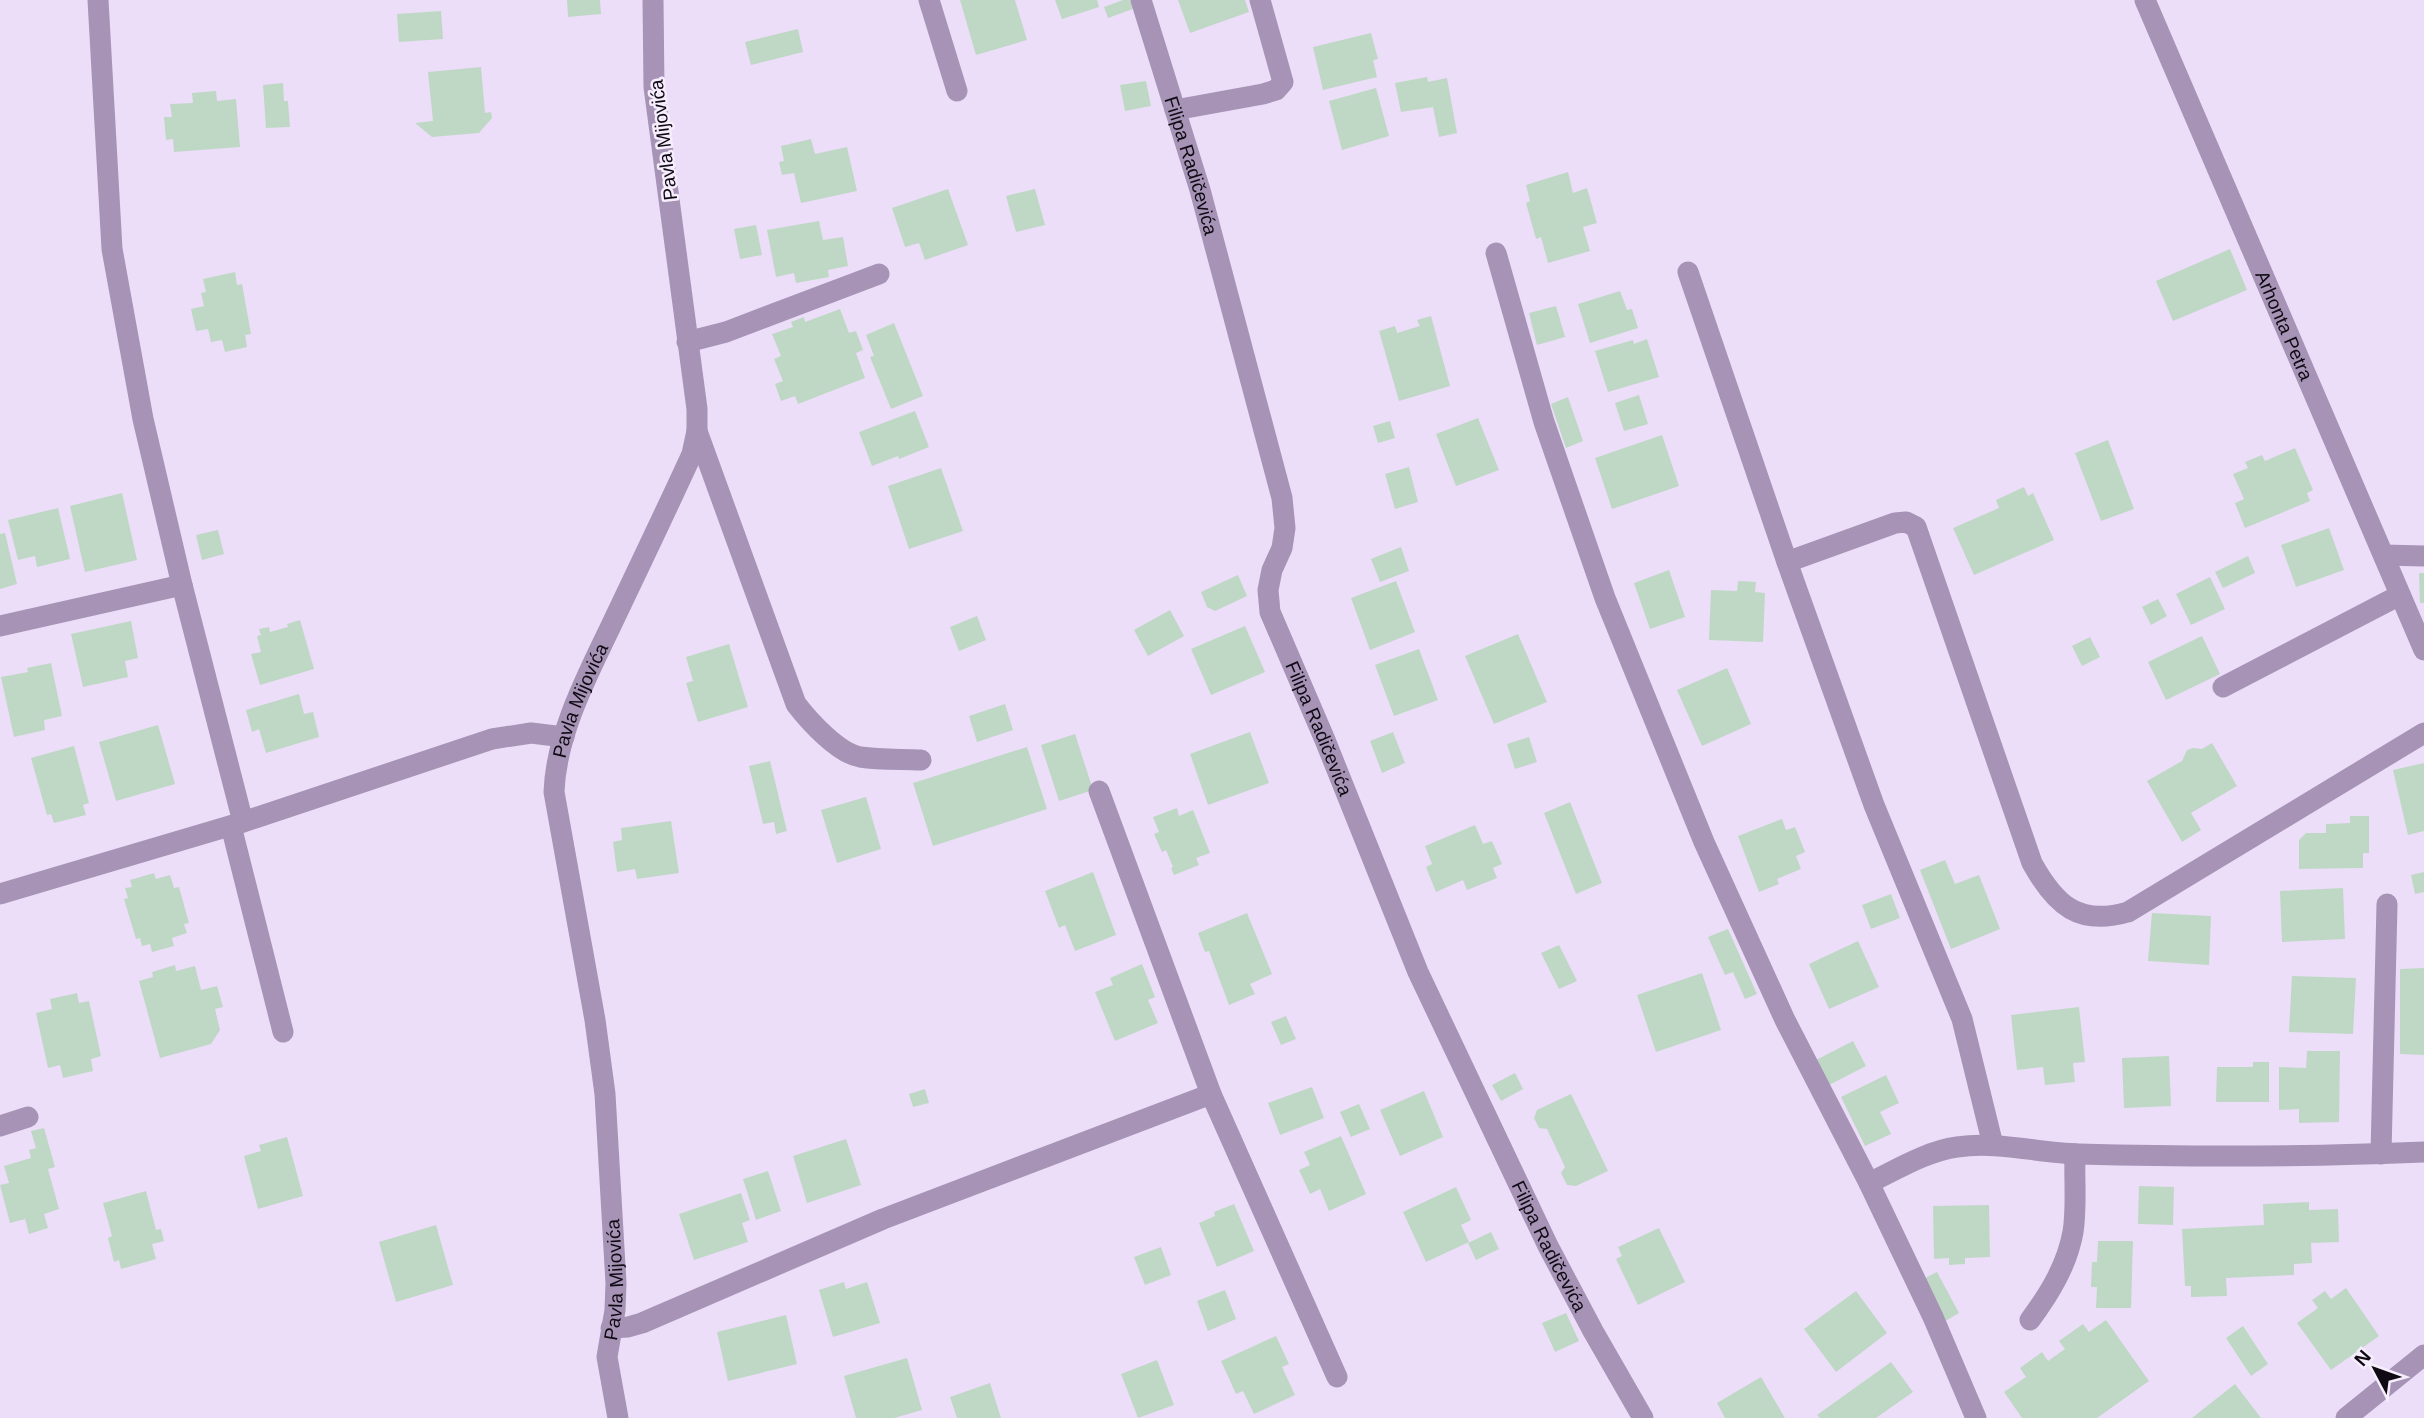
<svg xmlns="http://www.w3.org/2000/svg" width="2424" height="1418" viewBox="0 0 2424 1418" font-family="Helvetica,sans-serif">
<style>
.building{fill:#bfd8c5}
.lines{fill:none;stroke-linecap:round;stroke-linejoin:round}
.minor{stroke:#a693b6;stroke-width:21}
.labels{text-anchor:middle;stroke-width:5;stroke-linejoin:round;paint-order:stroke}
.street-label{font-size:19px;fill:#0f0a13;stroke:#f6eefd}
</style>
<rect width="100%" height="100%" fill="#ecdef8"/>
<path class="building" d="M567,0H600L601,14L568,17Z
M960,0H1015L1027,40L976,55Z
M1055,0H1097L1099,7L1062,19Z
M1123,0H1130L1133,9L1108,18L1104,7Z
M1178,0H1245L1249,12L1190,33Z
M441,11L443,39L399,42L397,14Z
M798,29L803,52L751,65L745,42Z
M1371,33L1378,59L1373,60L1377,77L1323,90L1313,47Z
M481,67L485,113L491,112L492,118L479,133L432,137L415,123L433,121L428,72Z
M1427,77L1428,82L1447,78L1457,133L1439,137L1433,107L1401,112L1395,83Z
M1146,81L1151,106L1125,111L1120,85Z
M283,83L284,101H288L290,127L266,128L263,85Z
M1376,88L1389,136L1342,150L1329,101Z
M216,91L217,101L236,99L240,147L174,152L173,139L166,140L164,117H172L170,104L193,103L192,93Z
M811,139L815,154L847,147L857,191L801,203L794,173L782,175L779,162L784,161L781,146Z
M1568,172L1573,193L1587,188L1597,223L1583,227L1590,251L1548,263L1541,237L1536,239L1526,203L1530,201L1526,185Z
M948,189L968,245L925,260L919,243L905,247L892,208Z
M1035,189L1045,225L1016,232L1006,196Z
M819,221L823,240L843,237L848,266L828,270L829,277L796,283L794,273L776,277L767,230Z
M756,225L762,255L740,259L734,229Z
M2230,249L2247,290L2173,321L2156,281Z
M235,272L237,285L242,284L251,334L245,335L247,347L225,352L222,340L211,342L208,329L196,331L191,309L204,306L201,293L206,292L203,279Z
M1620,291L1627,310L1632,309L1638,328L1590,343L1578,304Z
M1556,306L1565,337L1537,345L1529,313Z
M840,309L849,333L856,331L863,350L856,353L865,378L798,404L795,396L781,401L775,384L783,381L774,359L781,356L772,334L793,327L791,322L804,317L805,322Z
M1431,316L1450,386L1399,401L1379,331L1395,326L1397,333L1420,326L1417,320Z
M894,323L923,396L891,409L870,357L874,356L866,335Z
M1647,339L1659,377L1608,392L1595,351L1633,340L1634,344Z
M1639,395L1648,424L1624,431L1615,403Z
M1568,397L1583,441L1566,448L1551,404Z
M915,411L929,447L899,459L898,456L872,466L859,432Z
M1478,418L1499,470L1456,486L1436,434Z
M1390,421L1395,438L1378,443L1373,426Z
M1662,435L1679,486L1612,509L1595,458Z
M2108,440L2134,509L2101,521L2075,453Z
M2295,448L2313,490L2307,493L2310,501L2245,528L2235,503L2244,499L2233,474L2248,468L2245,462L2262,455L2265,461Z
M1409,467L1418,502L1395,509L1385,474Z
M941,468L963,531L909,549L888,486Z
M2024,487L2028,496L2033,493L2054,540L1974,575L1953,528L1999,508L1996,500Z
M122,493L137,560L85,572L70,506Z
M58,508L70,559L37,567L35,556L18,560L8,520Z
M2329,528L2344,570L2296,587L2281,545Z
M218,530L224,554L202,560L196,535Z
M5,533L17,584L0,589V534Z
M1401,547L1409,571L1380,582L1371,559Z
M2248,556L2255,573L2223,588L2215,572Z
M1669,570L1685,617L1650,629L1634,583Z
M2419,573H2424V603H2420Z
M1238,575L1247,596L1215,611L1207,607L1201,592Z
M2210,577L2225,609L2191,625L2176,594Z
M1396,581L1415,632L1370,650L1351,598Z
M1738,581L1756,582L1755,592L1765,593L1763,642L1709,640L1711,590L1737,591Z
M2158,599L2167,616L2151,625L2142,607Z
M1170,610L1184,636L1148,656L1134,630Z
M977,616L986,640L959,651L950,627Z
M300,620L314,669L260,685L251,654L261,652L257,636L261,635L259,629L269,627L270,632L288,627L287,624Z
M131,621L138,658L125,661L128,677L83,687L71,634Z
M1245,626L1265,672L1211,695L1191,649Z
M1518,634L1547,702L1494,724L1465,656Z
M2202,636L2220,674L2166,700L2148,662Z
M2090,637L2100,657L2082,666L2072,646Z
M729,644L748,707L698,722L686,683L693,681L686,657Z
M1419,649L1438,700L1394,716L1375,665Z
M51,663L62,716L44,720L45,730L14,737L1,677L28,672L27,668Z
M1727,668L1751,724L1702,746L1677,690Z
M299,694L304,714L313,712L319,737L266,753L259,729L252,732L246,710Z
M1005,704L1013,730L977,742L969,716Z
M158,725L175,784L116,801L99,742Z
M1250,732L1269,783L1208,805L1190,754Z
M1393,732L1405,763L1382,773L1370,741Z
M1075,734L1093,790L1059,801L1041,745Z
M1529,737L1537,762L1515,769L1507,744Z
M2212,743L2237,786L2191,813L2201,830L2182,842L2147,781L2182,761L2187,750L2193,748L2202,749Z
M74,746L89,803L83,805L86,815L54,823L51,814L47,815L31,758Z
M1027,747L1047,809L933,846L913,783Z
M770,761L787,831L776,834L774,822L763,824L749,766Z
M2424,763V831L2408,835L2393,770Z
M866,797L881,849L837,863L821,810Z
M1570,802L1602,883L1576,894L1544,813Z
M1177,808L1179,816L1193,810L1210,853L1196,858L1199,865L1174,875L1171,868L1173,867L1166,850L1162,852L1154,834L1159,832L1153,817Z
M2350,816H2369V853H2363V868L2299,869V840L2306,833H2326V824L2350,823Z
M1782,819L1786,830L1795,827L1805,852L1796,856L1801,869L1777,879L1779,884L1759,892L1738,836Z
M671,821L679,873L637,879L635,869L617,872L613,842L622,840L621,828Z
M1475,825L1483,844L1492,841L1502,864L1493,868L1497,878L1467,890L1463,880L1436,892L1426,867L1432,864L1425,846Z
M1945,860L1955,884L1979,875L2000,929L1951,949L1920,870Z
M1093,872L1116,935L1075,951L1065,925L1059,928L1045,891Z
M2424,872V892L2415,894L2411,875Z
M154,873L156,879L170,875L174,888L179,887L189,923L184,924L187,933L172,938L174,946L152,952L150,944L142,946L140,938L136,939L124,899L128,898L125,888L132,887L130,880Z
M2343,888L2345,939L2282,942L2280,891Z
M1891,894L1900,918L1871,929L1862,905Z
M1247,913L1272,974L1250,984L1255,994L1229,1005L1209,951L1205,952L1198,933Z
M2152,913L2211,916L2209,965L2148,961Z
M1728,929L1757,994L1745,999L1733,972L1725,975L1708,937Z
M1858,941L1879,987L1829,1009L1809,964Z
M1559,945L1577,981L1559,989L1541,953Z
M1142,964L1155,997L1148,1000L1158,1023L1115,1041L1095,992L1113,985L1110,978Z
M175,965L176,971L195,966L201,990L217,986L223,1007L215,1009L220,1030L211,1044L160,1058L139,981L153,977L152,972Z
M2424,968V1055L2400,1054V969Z
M1702,973L1721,1030L1656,1052L1637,995Z
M2292,976L2356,978L2353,1034L2289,1032Z
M77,993L79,1003L89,1001L101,1056L91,1059L93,1071L63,1078L60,1065L48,1068L36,1013L52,1009L50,999Z
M2079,1007L2085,1062L2073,1063L2075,1082L2045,1085L2043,1067L2017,1070L2011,1015Z
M1286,1016L1296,1039L1281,1045L1271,1022Z
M1853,1041L1866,1066L1829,1085L1816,1060Z
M2307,1051H2340L2339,1122L2299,1123V1109L2279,1110V1067L2306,1068Z
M2169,1056L2171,1106L2124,1108L2122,1058Z
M2253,1062H2269V1102H2216L2217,1067H2253Z
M1515,1073L1523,1089L1501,1101L1492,1085Z
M1886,1075L1899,1103L1880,1112L1891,1134L1865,1146L1841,1097Z
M1312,1087L1324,1118L1280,1135L1268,1103Z
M925,1089L929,1103L913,1107L909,1094Z
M1424,1091L1443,1137L1400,1156L1380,1110Z
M1571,1094L1608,1171L1576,1186L1567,1185L1561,1173L1565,1167L1547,1129L1539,1128L1534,1118L1537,1110Z
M1359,1104L1370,1129L1351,1137L1340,1112Z
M44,1128L55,1167L48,1169L59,1209L44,1214L48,1228L29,1234L25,1219L10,1223L0,1185L9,1183L4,1166L31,1158L29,1150L36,1148L31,1131Z
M1341,1136L1366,1194L1329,1211L1320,1189L1310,1194L1299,1170L1310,1165L1304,1152Z
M287,1137L303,1196L258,1209L244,1156L261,1151L259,1145Z
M846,1139L861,1185L807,1203L793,1156Z
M768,1171L781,1211L756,1220L743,1179Z
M2139,1186L2174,1187L2173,1225L2138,1224Z
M1456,1187L1471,1220L1461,1225L1469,1242L1426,1262L1403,1212Z
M146,1191L156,1230L161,1229L164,1241L152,1244L156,1259L121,1269L119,1260L114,1262L108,1238L112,1236L103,1203Z
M741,1193L750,1220L742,1223L748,1242L694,1260L679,1214Z
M2309,1202V1210L2338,1209L2339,1242L2311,1243L2312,1263L2294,1264V1275L2226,1278L2227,1296L2191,1297V1286H2185L2182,1229L2264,1225L2263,1204Z
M1234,1204L1254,1251L1217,1267L1199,1223L1215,1216L1214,1212Z
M1989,1205L1990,1257L1965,1258V1264L1949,1265V1258L1934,1259L1933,1206Z
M436,1225L453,1285L396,1302L379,1242Z
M1659,1228L1685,1282L1638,1305L1616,1259L1622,1256L1618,1247Z
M1491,1232L1499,1249L1476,1260L1468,1243Z
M2098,1241H2133L2131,1308H2096L2097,1287H2091L2092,1262H2097Z
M1161,1247L1171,1275L1145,1285L1134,1257Z
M1937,1272L1959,1313L1942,1323L1919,1281Z
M844,1282L846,1289L867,1282L880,1323L833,1337L819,1290Z
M2346,1288L2379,1336L2331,1370L2297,1323L2318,1308L2312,1300L2325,1291L2331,1299Z
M1225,1290L1236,1319L1208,1331L1197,1301Z
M1856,1291L1887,1333L1836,1372L1804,1329Z
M1566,1313L1579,1341L1555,1352L1542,1323Z
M786,1315L797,1364L728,1381L717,1332Z
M2106,1320L2149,1381L2097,1418H2022L2004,1392L2026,1377L2020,1368L2042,1352L2048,1361L2065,1349L2059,1341L2083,1324L2089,1332Z
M2243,1326L2268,1364L2251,1376L2226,1338Z
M1276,1336L1289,1364L1282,1367L1295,1395L1254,1414L1243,1391L1236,1394L1221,1361Z
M907,1358L922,1410L894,1418H856L844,1376Z
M1157,1360L1174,1405L1138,1418L1121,1374Z
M1891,1362L1913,1392L1876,1418H1820L1817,1415Z
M1761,1377L1785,1418H1725L1717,1403Z
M990,1383L1001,1418H957L950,1397Z
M2235,1384L2261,1418H2192Z"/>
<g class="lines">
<g class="minor">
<path d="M98,0L112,249L143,419L182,585L243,822"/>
<path d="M929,0L957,91"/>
<path id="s1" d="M1141,0L1200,190L1282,498L1285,528L1282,548L1272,570L1268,590L1270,612L1325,740L1418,972L1548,1246L1593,1331L1643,1418"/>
<path id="s2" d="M2145,0L2424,650"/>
<path d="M1175,110L1263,94L1276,90L1283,82L1260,0"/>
<path d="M1496,253L1544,422L1605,598L1704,842L1785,1020L1869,1183L1933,1317L1976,1418"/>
<path d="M1688,272L1787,562L1874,805L1962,1019L1993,1145"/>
<path d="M687,342L726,332L879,274"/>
<path d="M697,431L796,704C809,721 838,753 860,757C880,760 901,759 921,760"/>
<path d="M2384,555L2424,556"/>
<path d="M1787,562L1895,523L1906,522L1916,527L2032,863C2056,906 2079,926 2128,912L2424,733"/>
<path d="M0,626L182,585"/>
<path d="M2223,687L2400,595"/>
<path d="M1099,791L1211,1094L1337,1377"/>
<path d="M231,826L283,1032"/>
<path d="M0,894L243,822L492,739L531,733L564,737"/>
<path d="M0,1126L28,1117"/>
<path d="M2381,1154L2387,904"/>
<path d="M1869,1183C1896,1170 1927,1151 1957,1147C1998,1141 2038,1153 2079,1154C2194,1157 2309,1157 2424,1152"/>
<path d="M2030,1320C2050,1293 2067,1265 2073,1232C2077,1207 2074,1179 2075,1154"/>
<path d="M611,1328L628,1327L642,1323L883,1219L1211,1094"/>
<path id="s3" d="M618,1418L607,1357L615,1310L616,1283L605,1094L595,1020L554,792C556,736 585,680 609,630C637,571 665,513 692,454L697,431V409L654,87L653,0"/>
<path d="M2346,1418L2424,1355"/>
</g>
</g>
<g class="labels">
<g class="street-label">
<text transform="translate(663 140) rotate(-97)" y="7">Pavla Mijovića</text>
<text dy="7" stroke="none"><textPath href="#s1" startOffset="173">Filipa Radičevića</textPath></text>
<text dy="7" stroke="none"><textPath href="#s2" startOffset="354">Arhonta Petra</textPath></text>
<text dy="7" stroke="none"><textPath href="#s3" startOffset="728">Pavla Mijovića</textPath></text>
<text dy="7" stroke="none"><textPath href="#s1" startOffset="761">Filipa Radičevića</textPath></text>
<text dy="7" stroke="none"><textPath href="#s1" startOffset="1328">Filipa Radičevića</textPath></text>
<text dy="7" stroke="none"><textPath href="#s3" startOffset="140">Pavla Mijovića</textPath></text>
</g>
</g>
<g transform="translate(2375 1369) rotate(311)" stroke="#f6eefd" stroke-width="5" paint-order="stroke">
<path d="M0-5L12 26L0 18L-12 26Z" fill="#0f0a13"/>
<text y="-10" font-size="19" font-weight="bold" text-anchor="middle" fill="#0f0a13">N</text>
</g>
</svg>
